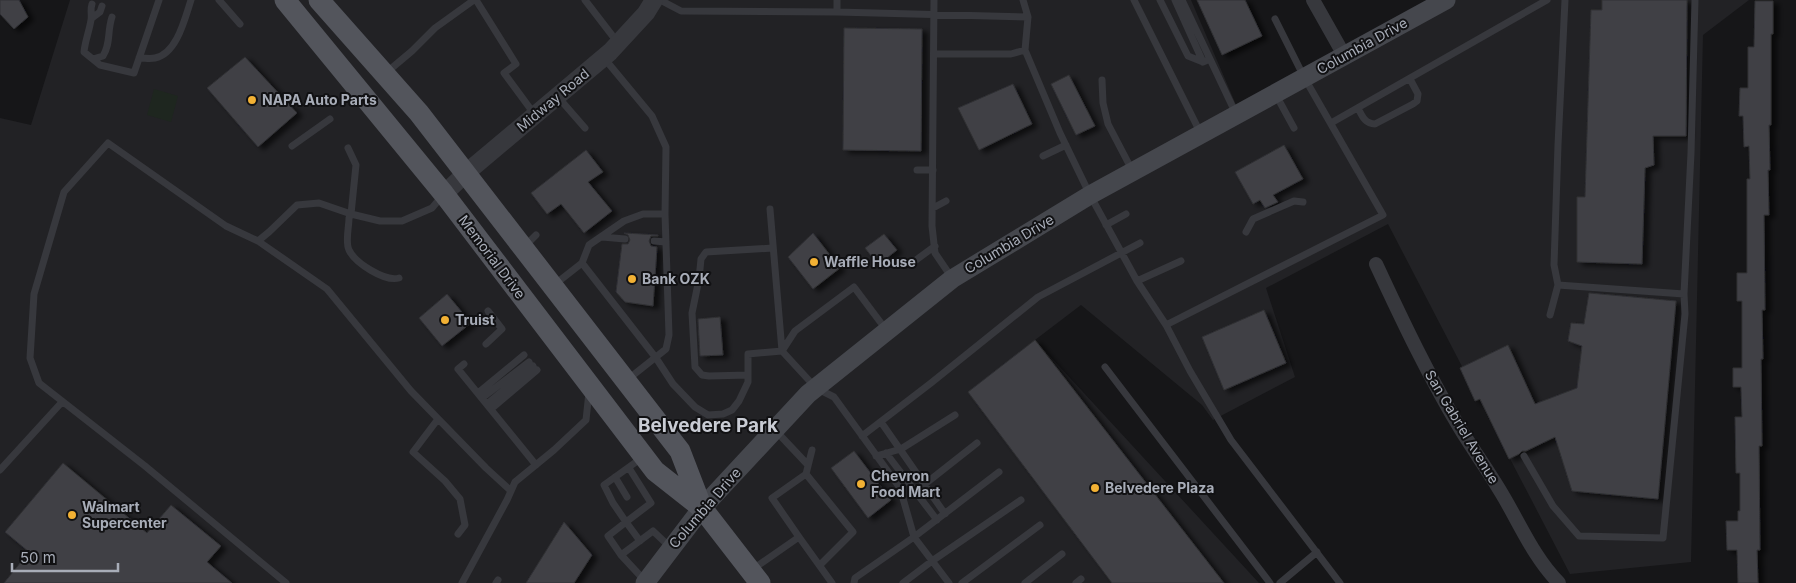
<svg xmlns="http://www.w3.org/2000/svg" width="1796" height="583" viewBox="0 0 1796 583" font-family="Inter,sans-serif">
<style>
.built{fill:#222225}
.green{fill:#1e261f}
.building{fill:#404145;stroke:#303034;filter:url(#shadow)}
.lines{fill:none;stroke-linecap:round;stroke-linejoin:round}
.service{stroke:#37383d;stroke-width:7}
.minor{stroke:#37383d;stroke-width:14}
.tertiary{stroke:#37383d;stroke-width:18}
.secondary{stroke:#45474d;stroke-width:19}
.primary{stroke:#53555c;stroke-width:21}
.poi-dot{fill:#f2b134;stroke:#111113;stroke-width:2}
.labels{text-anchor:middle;stroke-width:4;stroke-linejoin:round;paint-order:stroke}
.street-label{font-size:14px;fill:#a8adb8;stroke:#111113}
.poi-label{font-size:14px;font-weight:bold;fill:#a8adb8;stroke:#111113;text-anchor:start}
.district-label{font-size:19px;font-weight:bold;fill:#c9ccd4;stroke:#111113}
</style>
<defs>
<filter id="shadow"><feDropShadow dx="5.5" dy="3" stdDeviation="2.5" flood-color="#0009"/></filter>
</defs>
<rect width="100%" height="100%" fill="#161618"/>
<path class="built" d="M70,0H1191L1240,114L1448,0H1749L1703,35L1691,562L1570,574L1388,224L1266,288L1295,377L1213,420L1202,405L1081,305L1035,340L1259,583H0V118L31,125Z"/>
<path class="green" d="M154,89L178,96L171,122L147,115Z"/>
<path class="building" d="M0,0H19L28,17L14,29L0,14Z
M1197,0H1245L1262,36L1222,55Z
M1602,0H1687L1686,136H1653L1654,165L1645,168L1642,264L1577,262V197H1585L1591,10H1602Z
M1755,1H1773V34H1771V125H1769L1770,170H1768L1769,215H1764L1765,310H1762L1763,359H1761L1762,446H1759L1760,550H1757L1758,583H1738L1737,550H1727L1726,521H1738V511H1740V473H1736L1735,417H1742L1741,387H1733V368H1742V301H1737V273H1747V179H1750L1749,146L1744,147L1743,116H1739L1740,88H1748V47H1754Z
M844,28L922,29L921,151L843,150Z
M245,57L297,113L258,147L207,88Z
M1069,75L1095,126L1076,135L1051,84Z
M1013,84L1032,124L979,150L958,108Z
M1284,145L1303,179L1273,195L1278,202L1265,208L1260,200L1253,204L1235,172Z
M586,150L603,172L588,182L612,211L584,233L561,204L547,214L531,193Z
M624,233L658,235V236H651L649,241L651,246L657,247L653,306L625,302L616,292L622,244H628L630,240L628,235Z
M813,233L840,268L813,289L788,257Z
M884,234L897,250L878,265L865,248Z
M1589,293L1676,301L1658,499L1572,491L1555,437L1526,451H1522L1519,454L1509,459L1480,399L1475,401L1460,368L1508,345L1535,404L1577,388L1582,346L1568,341L1571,323L1584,324Z
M447,294L471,323L442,346L419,318Z
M1264,310L1286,363L1224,390L1202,337Z
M720,317L723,355L700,356L698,319Z
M1035,340L1224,583H1112L968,392Z
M854,451L891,500L868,518L831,468Z
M63,463L147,533L171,505L221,546L207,562L232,583H4L29,552L5,532Z
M564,522L592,555L574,583H526Z"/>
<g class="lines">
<path class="service" d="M219,0L240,24
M476,0L516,64L504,73L535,115
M585,0L618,43
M660,0L681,11L837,12L1028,17L1025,50
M934,0L932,226L935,253L952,278
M1023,0L1028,17
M1134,0L1201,134
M1160,0L1188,56L1203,62L1210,59L1236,114
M1175,0L1203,62
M1182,0L1210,59
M92,4C90,10 92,15 91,20C89,32 85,41 84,52L100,65L134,73L159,0
M837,12V0
M92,18L100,12L102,6
M935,54H1011L1025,50L1060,133L1090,195L1137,281L1166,325L1190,371L1231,440L1340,583
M139,58C145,58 150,59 155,58C177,54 185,18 191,0
M93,59L103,56C111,43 107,32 112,17
M387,72L412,51L435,28L474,0
M1102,80L1103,103L1108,124L1132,170
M1276,95L1294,128
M558,97L585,128
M1358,108C1362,116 1365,124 1375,124L1413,104L1417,101L1418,94L1410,79
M1331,123L1547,0
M292,146L330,119
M348,148L356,165L351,214L349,218C349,227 345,242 349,250C355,263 385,282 399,278
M1043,156L1066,145
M917,170H933
M933,208L946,201
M770,209L782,351
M1106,225L1126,214
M1246,232L1253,219L1294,201L1303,202
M602,237L625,239
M258,241L327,289L411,391L486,468L511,491
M654,241L666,242
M526,245L536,235
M582,263L656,358L673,384L695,407L708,415L723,414L732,410L739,401L748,382V354L782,351L816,388L834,397L900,488L914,537L949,583
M912,263L935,246
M1137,281L1181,261
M554,285L582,263L589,245L624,221L643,214H665L666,147L652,116L604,58
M1558,285L1554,265L1558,145L1565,0
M1550,315L1558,285L1684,294L1691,153L1695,0
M1166,325L1383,215L1304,77L1275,19
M486,344L502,329L488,311
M782,351L795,331L854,287L887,331
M464,364L458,369L536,465
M1105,367L1270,583
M748,375L709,376L702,375L695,367L692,313L699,279L701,259L706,252L773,248
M627,380L666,349L669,335L665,214
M478,393L524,355
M482,398L529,362
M487,404L533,366
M491,409L537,370
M438,419L413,452L445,481L460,499L465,525L458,534
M881,422L945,514
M776,431L808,465
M862,436L931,383L1038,297L1140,243
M886,453L937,520
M876,456L901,449L955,415
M1524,456L1553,506L1579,536L1663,538L1685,314L1684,294
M629,468L651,503L626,522L640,541
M0,470L62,402
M806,474L853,532L820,565
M615,477L627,497
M925,484L977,443
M799,537L772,498L806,474L812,450
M621,555L608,536L626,522L613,503L604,485L643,457
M753,569L799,537L832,583
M646,582L621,555L653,531L671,548
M286,583L145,466L39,383L30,358L34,294L64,192L108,143L226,226L258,241L269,232L297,205L319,203L351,214L380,221H402L432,208L442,196
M462,583L507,500L515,482L554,450L586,420L589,392
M496,583L498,580
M854,583L855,578L914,537L999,472
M903,583L932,561L1021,500
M962,583L1040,525
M1025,583L1062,554
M1076,583L1081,579
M1280,583L1317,552"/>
<path class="minor" d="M1313,0L1344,55
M1376,264C1402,320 1429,377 1461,430C1474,451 1489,472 1502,494C1520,524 1534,558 1559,583"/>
<path class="tertiary" d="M444,194L466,173L610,52L646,13L654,0"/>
<path class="secondary" d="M645,583L702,508L808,394L952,279L1090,195L1446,0"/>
<path class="primary" d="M285,0L444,194L655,471L702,508L760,583
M319,0L419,113L680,451L702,508"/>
</g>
<g class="poi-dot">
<circle cx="252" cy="100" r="5"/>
<circle cx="814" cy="262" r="5"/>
<circle cx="632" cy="279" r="5"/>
<circle cx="445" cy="320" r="5"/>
<circle cx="861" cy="484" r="5"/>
<circle cx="1095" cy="488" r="5"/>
<circle cx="72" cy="515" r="5"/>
</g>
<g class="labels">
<g class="street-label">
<text transform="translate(1362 46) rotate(-29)" y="5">Columbia Drive</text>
<text transform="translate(553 100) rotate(-40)" y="5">Midway Road</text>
<text transform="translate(1009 244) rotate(-31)" y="5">Columbia Drive</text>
<text transform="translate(492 257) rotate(53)" y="5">Memorial Drive</text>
<text transform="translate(1462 427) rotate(59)" y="5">San Gabriel Avenue</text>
<text transform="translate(705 508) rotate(-49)" y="5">Columbia Drive</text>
</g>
<g class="poi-label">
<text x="262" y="105">NAPA Auto Parts</text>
<text x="824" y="267">Waffle House</text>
<text x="642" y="284">Bank OZK</text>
<text x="455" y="325">Truist</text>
<text x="871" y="481">Chevron<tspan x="871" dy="16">Food Mart</tspan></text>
<text x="1105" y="493">Belvedere Plaza</text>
<text x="82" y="512">Walmart<tspan x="82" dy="16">Supercenter</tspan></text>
</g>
<g class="district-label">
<text x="708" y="432">Belvedere Park</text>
</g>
</g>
<path d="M12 563v8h106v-8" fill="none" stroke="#a8adb8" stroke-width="2.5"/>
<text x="20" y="563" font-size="15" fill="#a8adb8" stroke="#111113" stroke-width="4" paint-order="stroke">50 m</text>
</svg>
